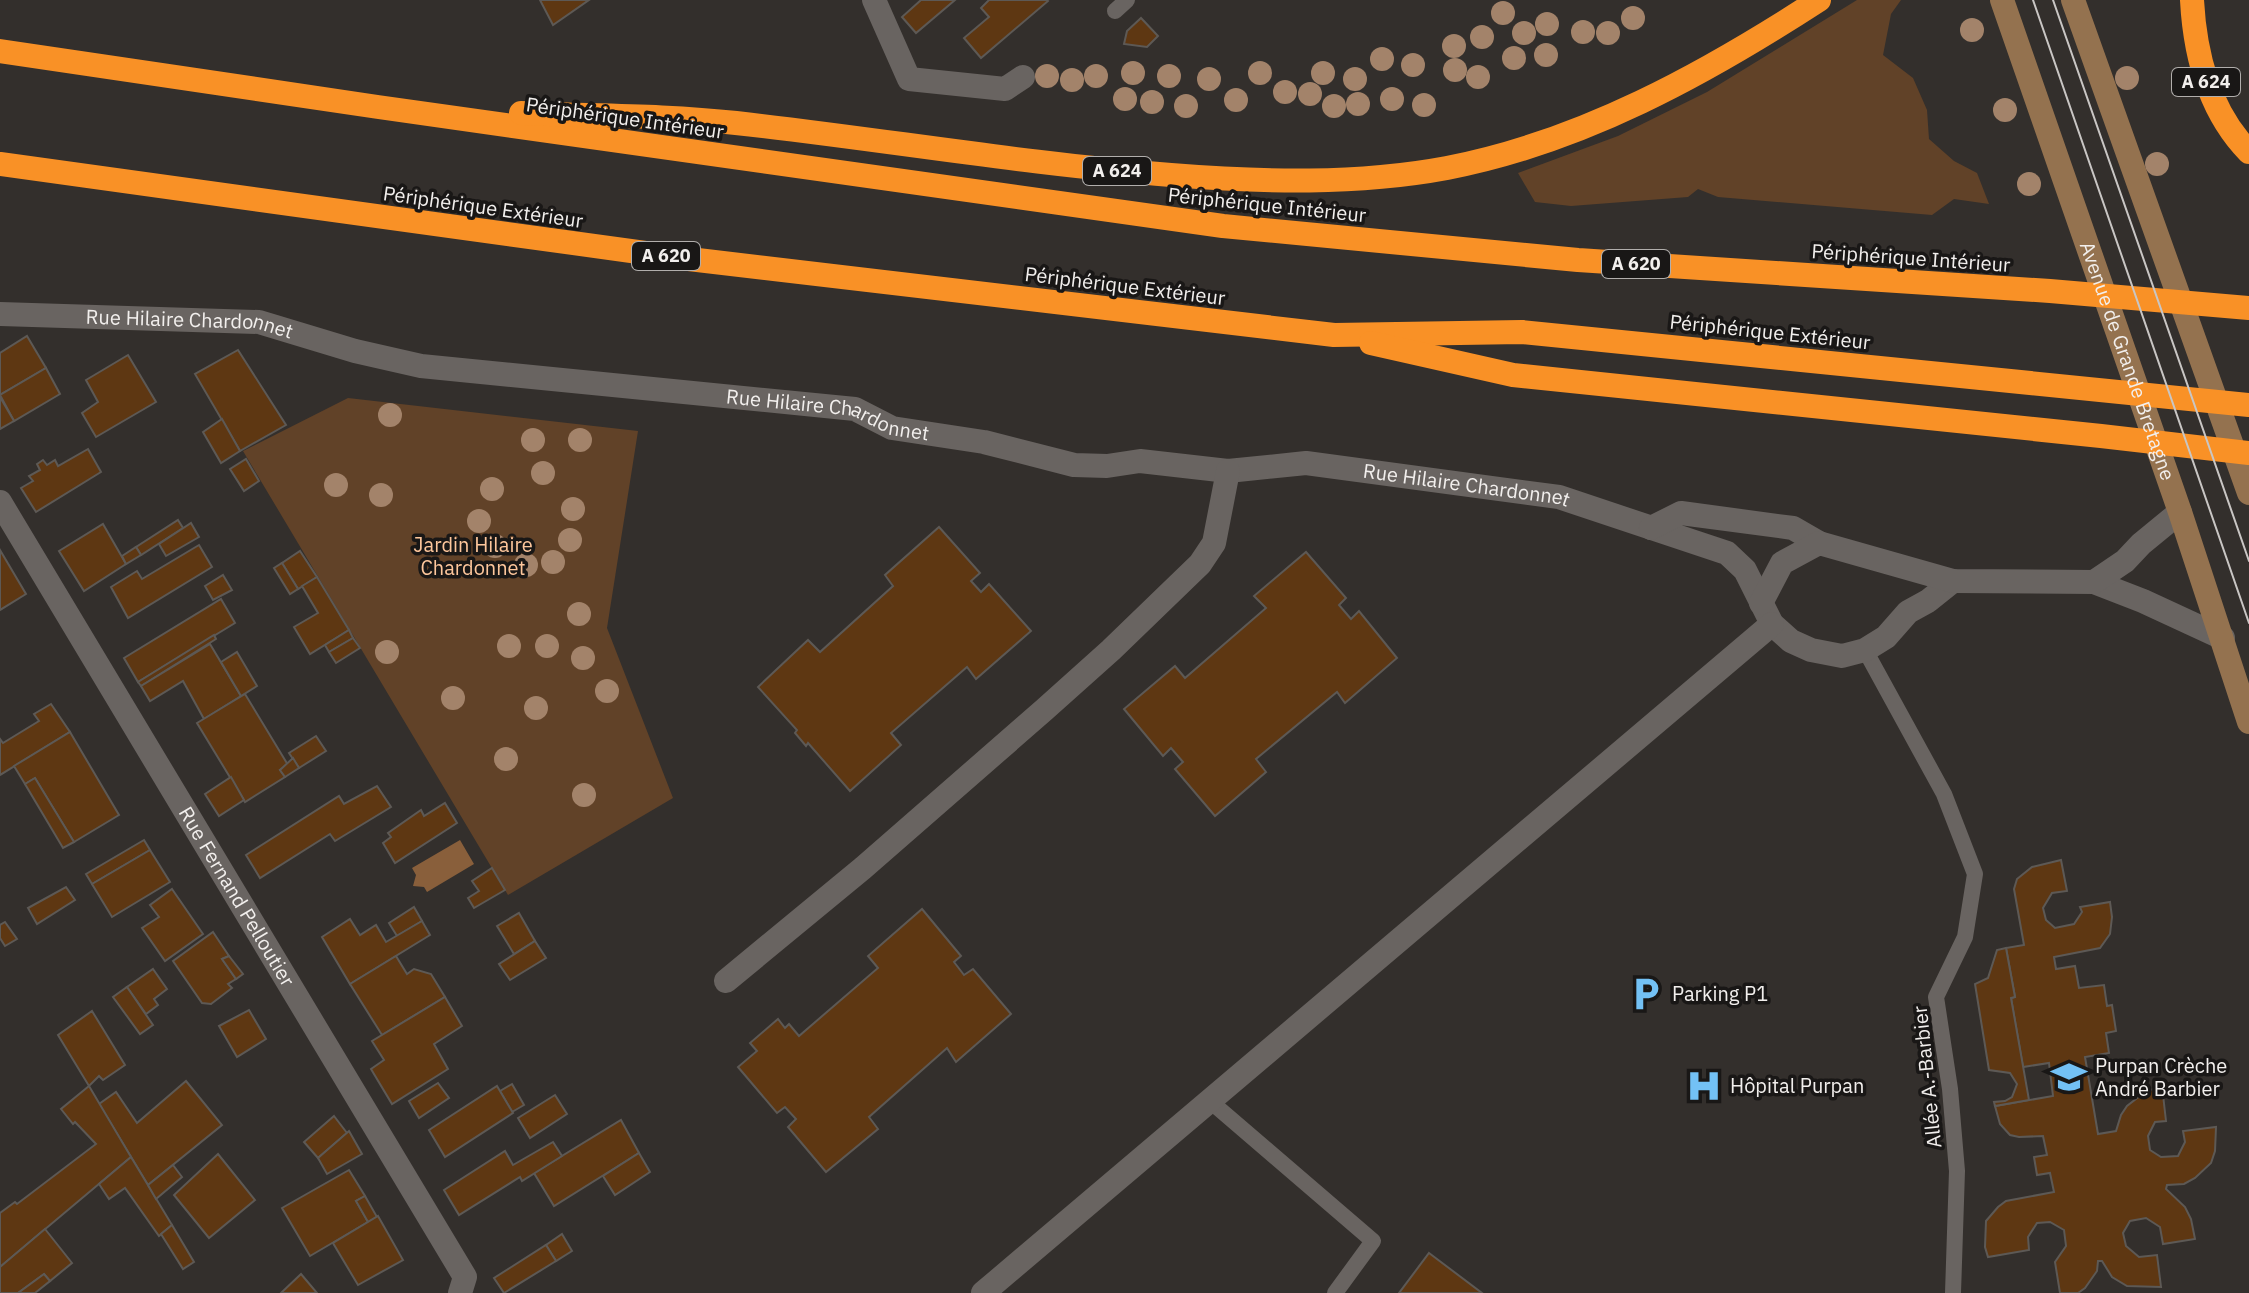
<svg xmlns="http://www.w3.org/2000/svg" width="2249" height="1293" font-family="'IBM Plex Sans',sans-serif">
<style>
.green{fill:#614228}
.water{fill:#895f3b}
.building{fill:#5e3712;stroke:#5d5955;stroke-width:2}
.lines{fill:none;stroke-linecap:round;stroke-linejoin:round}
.lane{stroke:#696461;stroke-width:16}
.street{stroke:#696461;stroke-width:24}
.secondary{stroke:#94724f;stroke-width:24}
.highway{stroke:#f99126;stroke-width:24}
.tram{stroke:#c9c6c4;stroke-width:2}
.tree{fill:#a3836a}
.labels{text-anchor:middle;stroke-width:7;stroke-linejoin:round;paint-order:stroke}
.shield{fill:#191716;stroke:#b1aeac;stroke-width:2}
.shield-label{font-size:18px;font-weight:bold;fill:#f2efed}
.street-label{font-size:20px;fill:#f2efed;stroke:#191716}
.park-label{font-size:20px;fill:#fec79c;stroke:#191716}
.poi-label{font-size:20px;fill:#f2efed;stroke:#191716;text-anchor:start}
</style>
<rect width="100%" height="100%" fill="#332f2c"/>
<!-- green -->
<g class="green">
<path d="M1857 0H1901L1891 14 1883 55 1913 78 1927 110 1929 139 1954 161 1977 173 1989 204 1954 199 1932 215 1718 197 1698 189 1688 197 1571 206 1535 202 1518 173 1618 136 1707 92Z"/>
<path d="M348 398 638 431 607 628 673 798 508 895 243 451Z"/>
</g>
<!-- water -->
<path class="water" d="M460 840 474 864 427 892 424 887 413 886 416 875 412 868Z"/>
<!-- building -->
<g class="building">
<path d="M540 0H589L553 25Z"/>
<path d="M921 0H955L916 33 902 17Z"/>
<path d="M989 0H1047L1048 1 981 58 964 38 989 17 981 8Z"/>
<path d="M1141 18 1158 36 1147 47 1124 44 1127 31Z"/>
<path d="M27 336 46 368 0 395V353Z"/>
<path d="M238 350 286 425 240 451 195 374Z"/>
<path d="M128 355 156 402 96 437 82 413 98 402 86 380Z"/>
<path d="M46 368 60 394 14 421 0 395Z"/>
<path d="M0 397 14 421 0 429Z"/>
<path d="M222 419 240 451 221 463 203 432Z"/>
<path d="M88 449 101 472 36 512 21 488 33 481 29 476 40 470 37 464 43 460 47 465 55 460 58 466Z"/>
<path d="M246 459 259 481 244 491 230 469Z"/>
<path d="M178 520 183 528 141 555 136 547Z"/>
<path d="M191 523 199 537 166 556 159 544Z"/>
<path d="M103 524 126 564 84 591 59 551Z"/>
<path d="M939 527 980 573 971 581 981 592 989 584 1031 631 976 679 967 667 891 733 901 745 850 791 808 743 806 746 795 733 797 730 758 687 808 640 820 652 893 586 885 575Z"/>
<path d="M199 545 212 567 128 618 111 587 137 571 142 579Z"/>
<path d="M136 547 141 555 126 564 122 556Z"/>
<path d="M0 550 26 594 0 610Z"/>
<path d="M300 551 317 577 298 589 282 563Z"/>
<path d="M1306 552 1346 598 1339 605 1351 619 1359 611 1397 658 1345 703 1337 692 1256 759 1266 772 1215 816 1175 769 1183 762 1171 748 1163 756 1124 709 1175 666 1185 678 1266 608 1254 596Z"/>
<path d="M282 563 298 589 290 594 274 568Z"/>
<path d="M223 575 232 590 213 600 205 586Z"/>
<path d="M317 577 349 630 310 654 294 627 318 613 302 586Z"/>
<path d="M221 599 235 623 138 682 124 658Z"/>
<path d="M349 630 353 638 329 652 325 645Z"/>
<path d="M214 635 216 639 141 686 138 682Z"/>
<path d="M353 638 360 648 336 663 329 652Z"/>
<path d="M210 644 241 696 204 719 183 681 150 701 141 686Z"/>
<path d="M237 652 257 686 241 696 221 662Z"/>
<path d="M245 694 288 765 280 770 285 777 245 802 197 723Z"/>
<path d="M51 704 70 732 0 775V739L3 743 39 721 34 714Z"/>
<path d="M70 732 119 815 74 842 35 778 25 784 14 766Z"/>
<path d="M316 736 326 751 299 768 289 753Z"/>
<path d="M293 758 299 768 285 777 280 770Z"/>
<path d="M231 777 244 800 219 816 205 794Z"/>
<path d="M35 778 74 842 63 848 25 784Z"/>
<path d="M377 786 391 807 335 841 330 834 260 878 246 855 339 796 344 804Z"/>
<path d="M445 803 457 823 395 863 383 843 391 837 388 833 421 810 424 816Z"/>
<path d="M144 840 150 850 92 884 86 874Z"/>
<path d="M150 850 170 882 112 917 92 884Z"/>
<path d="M2061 860 2067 891 2052 893 2043 908 2046 920 2055 928 2074 924 2082 912 2080 907 2110 902 2112 917 2110 934 2100 948 2054 957 2056 969 2075 966 2079 988 2104 985 2107 1006 2112 1005 2116 1031 2106 1033 2109 1053 2085 1057 2098 1134 2116 1131 2121 1115 2127 1106 2145 1092 2162 1086 2166 1121 2155 1122 2148 1136 2150 1150 2161 1157 2178 1156 2185 1142 2183 1131 2216 1127 2215 1151 2211 1163 2195 1178 2184 1184 2167 1185 2166 1189 2185 1207 2191 1219 2195 1239 2163 1244 2160 1227 2146 1218 2130 1221 2123 1233 2126 1246 2139 1257 2157 1255 2161 1287 2127 1286 2112 1277 2102 1261H2098L2097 1271 2085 1288 2078 1293H2060L2055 1262 2066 1246 2064 1230 2050 1222 2037 1223 2028 1237 2029 1250 1988 1257 1985 1247 1986 1221 1998 1207 2006 1201 2054 1192 2050 1173 2037 1175 2034 1157 2047 1155 2043 1136 2019 1137 2010 1135 2000 1124 1995 1106 2053 1096 2049 1063 2023 1067 2011 998 2015 997 2006 948 2024 945 2014 889 2017 879 2032 867Z"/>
<path d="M492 868 505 890 474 908 468 898 479 891 472 881Z"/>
<path d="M66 887 75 900 37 924 28 908Z"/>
<path d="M172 889 203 934 165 961 142 928 159 917 150 905Z"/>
<path d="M414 907 422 921 397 936 389 923Z"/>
<path d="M922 909 961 956 954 962 964 975 973 969 1011 1014 956 1062 947 1048 869 1117 878 1129 826 1172 788 1127 796 1119 785 1107 777 1113 738 1067 757 1051 750 1043 778 1019 785 1028 789 1024 799 1036 878 968 868 956Z"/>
<path d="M519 913 535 941 514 954 497 926Z"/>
<path d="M350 919 360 935 376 925 386 942 422 921 430 935 350 984 322 937Z"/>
<path d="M5 922 17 939 5 946 0 938V925Z"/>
<path d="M213 932 229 956 222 959 236 979 228 984 232 988 211 1004 202 1003 173 961Z"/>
<path d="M535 941 546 958 510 980 499 964Z"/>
<path d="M2006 948 2015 997 2011 998 2029 1100 1995 1106 1994 1102 2005 1101 2012 1097 2017 1084 2010 1073 1989 1070 1975 984 1988 978 1997 950Z"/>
<path d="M229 956 243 974 236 979 222 959Z"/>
<path d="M396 956 407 974 414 969 431 974 445 997 382 1035 350 984Z"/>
<path d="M153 969 167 989 154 999 158 1005 146 1014 127 987Z"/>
<path d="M127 987 153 1025 140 1034 113 997Z"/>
<path d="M445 997 462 1026 434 1044 448 1069 392 1104 371 1069 384 1060 372 1041Z"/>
<path d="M249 1010 266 1039 237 1057 219 1026Z"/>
<path d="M92 1011 125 1065 103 1080 99 1076 89 1086 58 1035Z"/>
<path d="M186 1081 222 1125 148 1185 99 1104 116 1092 137 1123Z"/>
<path d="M438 1083 449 1098 419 1118 409 1101Z"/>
<path d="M512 1084 524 1105 512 1112 500 1091Z"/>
<path d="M89 1086 131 1157 0 1267V1213L15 1202 17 1204 96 1144 75 1122 73 1124 61 1109Z"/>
<path d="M497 1086 513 1113 445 1157 429 1130Z"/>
<path d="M555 1095 567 1114 530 1138 518 1118Z"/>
<path d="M334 1116 347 1133 318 1158 304 1142Z"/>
<path d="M621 1120 639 1153 554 1206 534 1173Z"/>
<path d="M349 1131 362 1154 327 1174 318 1158Z"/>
<path d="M553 1142 562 1156 522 1181 520 1177 459 1215 444 1190 505 1151 513 1165Z"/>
<path d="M639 1153 650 1172 615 1195 603 1176Z"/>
<path d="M218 1154 255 1200 209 1238 174 1195Z"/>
<path d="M131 1157 172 1225 159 1236 125 1188 109 1199 99 1184Z"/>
<path d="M173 1165 182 1177 156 1199 148 1185Z"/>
<path d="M349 1170 365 1196 356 1201 368 1222 310 1256 282 1208Z"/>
<path d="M365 1196 377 1217 368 1222 356 1201Z"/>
<path d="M378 1216 403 1260 358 1285 333 1243Z"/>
<path d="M172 1225 194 1262 183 1269 161 1234Z"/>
<path d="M45 1229 72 1263 50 1281 44 1274 18 1293H0V1267Z"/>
<path d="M562 1234 572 1251 556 1261 546 1245Z"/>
<path d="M546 1245 556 1261 504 1293 494 1278Z"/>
<path d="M1429 1253 1482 1293H1399Z"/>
<path d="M44 1274 50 1281 35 1293H18Z"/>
<path d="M301 1274 317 1293H281Z"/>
</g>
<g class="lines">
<!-- lane -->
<g class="lane">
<path d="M1115 11 1127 0"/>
<path d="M1865 650 1944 794 1975 874 1965 937 1936 997 1950 1089 1957 1171 1953 1293"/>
<path d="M1210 1101 1373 1241 1335 1293"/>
</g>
<!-- street -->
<g class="street">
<path d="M874 0 909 79 1005 89 1023 77"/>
<path id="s1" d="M0 314 259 322 355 351 421 366 855 409 892 428 984 442 1074 465 1107 466 1140 461 1228 471 1306 463 1559 497 1727 553 1745 570 1772 624 1791 641 1811 650 1842 656 1865 650 1886 637 1908 612 1928 601 1953 581"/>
<path id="s2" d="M0 502 465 1277 460 1293"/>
<path d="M1651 528 1681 513 1793 528 1819 543"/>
<path d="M2094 582 2143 601 2223 638"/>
<path d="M1761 603 1782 563 1819 543 1953 581 2094 582 2125 561 2141 544 2180 512"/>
<path d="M726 981 863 868 1044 710 1111 650 1200 564 1214 543 1228 471"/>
<path d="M983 1293 1772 624"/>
</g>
<!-- secondary -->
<g class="secondary">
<path id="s3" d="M2002 0 2180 512 2249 722"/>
<path d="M2073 0 2249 493"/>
</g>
<!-- highway -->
<g class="highway">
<path d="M2192 0C2195 56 2209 111 2249 152"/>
<path d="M0 51 378 107 1223 226 1578 260 2050 291 2249 308"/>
<path d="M521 113C592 116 665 115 736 123 881 139 1025 164 1171 175 1263 182 1356 185 1447 168 1582 142 1705 74 1819 0"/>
<path d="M0 164 689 259 1334 335 1522 332 2249 405"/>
<path d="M1371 343 1513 375 2101 436 2249 453"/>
</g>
<!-- tram -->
<g class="tram">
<path d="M2033 0 2249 623"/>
<path d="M2053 0 2249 561"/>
</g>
</g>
<!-- trees -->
<g class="tree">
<circle cx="1503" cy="13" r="12"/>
<circle cx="1633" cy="18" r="12"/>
<circle cx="1547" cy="24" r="12"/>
<circle cx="1972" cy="30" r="12"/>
<circle cx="1583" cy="32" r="12"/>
<circle cx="1524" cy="33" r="12"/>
<circle cx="1608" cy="33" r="12"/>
<circle cx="1482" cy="37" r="12"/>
<circle cx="1454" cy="46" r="12"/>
<circle cx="1546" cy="55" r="12"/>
<circle cx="1514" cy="58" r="12"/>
<circle cx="1382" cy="59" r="12"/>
<circle cx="1413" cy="65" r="12"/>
<circle cx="1455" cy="70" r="12"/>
<circle cx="1133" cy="73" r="12"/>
<circle cx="1260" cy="73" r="12"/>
<circle cx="1323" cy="73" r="12"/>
<circle cx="1047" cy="76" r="12"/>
<circle cx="1096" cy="76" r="12"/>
<circle cx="1169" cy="76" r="12"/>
<circle cx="1478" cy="77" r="12"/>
<circle cx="2127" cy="78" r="12"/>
<circle cx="1209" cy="79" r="12"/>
<circle cx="1355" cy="79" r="12"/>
<circle cx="1072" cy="80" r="12"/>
<circle cx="1285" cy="92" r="12"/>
<circle cx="1310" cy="94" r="12"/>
<circle cx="1125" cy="99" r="12"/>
<circle cx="1392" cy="99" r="12"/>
<circle cx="1236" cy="100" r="12"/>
<circle cx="1152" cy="102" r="12"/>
<circle cx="1358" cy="104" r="12"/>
<circle cx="1424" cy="105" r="12"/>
<circle cx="1186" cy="106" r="12"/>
<circle cx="1334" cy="106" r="12"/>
<circle cx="2005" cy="110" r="12"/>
<circle cx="2157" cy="164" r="12"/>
<circle cx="2029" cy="184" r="12"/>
<circle cx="390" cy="415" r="12"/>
<circle cx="533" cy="440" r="12"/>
<circle cx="580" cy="440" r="12"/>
<circle cx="543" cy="473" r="12"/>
<circle cx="336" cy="485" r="12"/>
<circle cx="492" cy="489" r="12"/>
<circle cx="381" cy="495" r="12"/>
<circle cx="573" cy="509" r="12"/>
<circle cx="479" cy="521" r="12"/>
<circle cx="570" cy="540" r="12"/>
<circle cx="495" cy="546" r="12"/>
<circle cx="553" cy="562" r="12"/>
<circle cx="526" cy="565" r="12"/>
<circle cx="579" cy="614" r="12"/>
<circle cx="509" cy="646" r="12"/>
<circle cx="547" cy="646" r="12"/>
<circle cx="387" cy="652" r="12"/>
<circle cx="583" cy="658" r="12"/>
<circle cx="607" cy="691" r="12"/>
<circle cx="453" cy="698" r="12"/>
<circle cx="536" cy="708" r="12"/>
<circle cx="506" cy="759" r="12"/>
<circle cx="584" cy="795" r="12"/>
</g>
<!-- icons -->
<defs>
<g id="parking-bare" transform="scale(2.76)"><path d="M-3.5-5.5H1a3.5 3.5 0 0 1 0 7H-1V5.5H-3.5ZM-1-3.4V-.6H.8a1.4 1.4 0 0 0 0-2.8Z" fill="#73c1f5" stroke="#191716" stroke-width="2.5" paint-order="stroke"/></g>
<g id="school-bare" transform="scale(2.76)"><path d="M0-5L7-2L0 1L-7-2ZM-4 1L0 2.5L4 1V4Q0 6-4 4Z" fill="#73c1f5" stroke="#191716" stroke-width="2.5" paint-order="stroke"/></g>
<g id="hospital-bare" transform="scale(2.76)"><path d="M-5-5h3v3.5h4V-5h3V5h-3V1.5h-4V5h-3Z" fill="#73c1f5" stroke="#191716" stroke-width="2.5" paint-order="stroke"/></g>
</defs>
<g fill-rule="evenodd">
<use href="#parking-bare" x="1646" y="994"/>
<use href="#school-bare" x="2069" y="1077"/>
<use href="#hospital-bare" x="1704" y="1086"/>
</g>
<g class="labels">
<!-- shield labels -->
<g class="shield">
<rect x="2172" y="68" width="68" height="28" rx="6"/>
<rect x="1083" y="157" width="68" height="28" rx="6"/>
<rect x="632" y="242" width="68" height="28" rx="6"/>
<rect x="1602" y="250" width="68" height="28" rx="6"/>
</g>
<g class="shield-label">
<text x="2206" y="88">A 624</text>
<text x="1117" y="177">A 624</text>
<text x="666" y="262">A 620</text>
<text x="1636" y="270">A 620</text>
</g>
<!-- street labels -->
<g class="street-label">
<text transform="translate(625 118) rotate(8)" y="7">Périphérique Intérieur</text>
<text transform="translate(1267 205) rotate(6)" y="7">Périphérique Intérieur</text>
<text transform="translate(483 207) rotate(8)" y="7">Périphérique Extérieur</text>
<text transform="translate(1911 258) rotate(4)" y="7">Périphérique Intérieur</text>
<text transform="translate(1125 286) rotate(7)" y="7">Périphérique Extérieur</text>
<text dy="7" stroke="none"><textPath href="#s1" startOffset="190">Rue Hilaire Chardonnet</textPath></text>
<text transform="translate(1770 332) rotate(6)" y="7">Périphérique Extérieur</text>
<text dy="7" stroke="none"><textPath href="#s3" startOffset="382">Avenue de Grande Bretagne</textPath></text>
<text dy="7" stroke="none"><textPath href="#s1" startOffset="838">Rue Hilaire Chardonnet</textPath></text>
<text dy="7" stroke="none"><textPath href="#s1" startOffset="1486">Rue Hilaire Chardonnet</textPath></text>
<text dy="7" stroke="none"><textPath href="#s2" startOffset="460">Rue Fernand Pelloutier</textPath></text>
<text transform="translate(1927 1077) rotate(-96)" y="7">Allée A.-Barbier</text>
</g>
<!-- park labels -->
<g class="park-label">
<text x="473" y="552">Jardin Hilaire<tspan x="473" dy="23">Chardonnet</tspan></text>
</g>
<!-- poi labels -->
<g class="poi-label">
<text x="1672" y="1001">Parking P1</text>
<text x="2095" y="1073">Purpan Crèche<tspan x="2095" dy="23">André Barbier</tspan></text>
<text x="1730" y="1093">Hôpital Purpan</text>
</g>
</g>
</svg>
